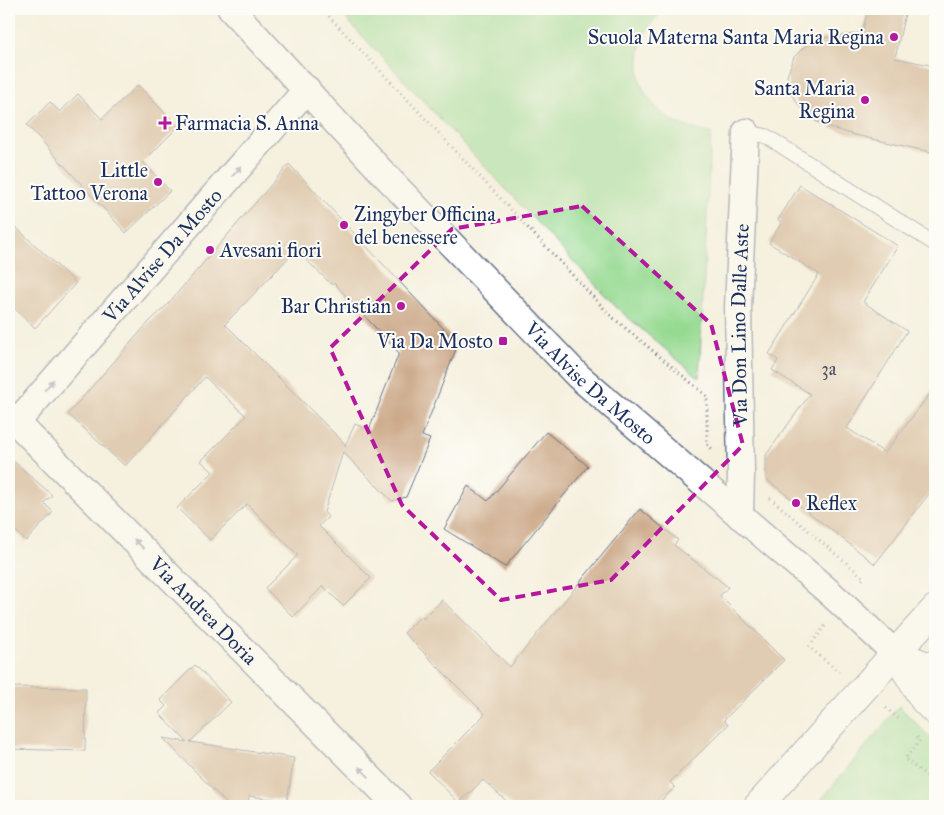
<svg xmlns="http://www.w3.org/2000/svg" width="944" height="815" font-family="'IM FELL Great Primer',serif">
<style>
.green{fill:#96da92;stroke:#588478}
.building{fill:#c69f7b;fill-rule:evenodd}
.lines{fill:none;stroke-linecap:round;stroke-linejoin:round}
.service-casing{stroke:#67738b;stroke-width:16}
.minor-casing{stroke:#67738b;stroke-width:29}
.tertiary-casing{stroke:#67738b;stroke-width:30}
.primary-casing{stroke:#67738b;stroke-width:30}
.path{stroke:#67738b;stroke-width:3;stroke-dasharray:1 4;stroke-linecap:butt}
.service{stroke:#fff;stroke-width:14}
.minor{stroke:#fff;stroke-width:26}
.tertiary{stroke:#fff;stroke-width:28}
.primary{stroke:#fff;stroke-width:28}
.oneway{fill:#8d97ae}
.marked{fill:none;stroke:#b5179e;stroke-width:4;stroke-dasharray:10 6;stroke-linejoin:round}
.poi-dot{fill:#b5179e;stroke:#fdfcf7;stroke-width:2}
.labels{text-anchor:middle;stroke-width:4;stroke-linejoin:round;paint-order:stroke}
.number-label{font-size:18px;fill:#464b65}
.poi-label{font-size:20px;fill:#1b2f5e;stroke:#fdfcf7;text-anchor:end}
.street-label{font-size:20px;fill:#1b2f5e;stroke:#fdfcf7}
</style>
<rect width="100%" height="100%" fill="#fdfcf7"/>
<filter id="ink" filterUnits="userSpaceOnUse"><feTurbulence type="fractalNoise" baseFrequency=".02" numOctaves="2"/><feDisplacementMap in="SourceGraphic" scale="10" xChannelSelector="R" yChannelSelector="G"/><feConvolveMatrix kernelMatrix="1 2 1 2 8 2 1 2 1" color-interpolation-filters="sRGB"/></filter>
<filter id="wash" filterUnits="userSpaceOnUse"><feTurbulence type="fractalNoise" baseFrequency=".0096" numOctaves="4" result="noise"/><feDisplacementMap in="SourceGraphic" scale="20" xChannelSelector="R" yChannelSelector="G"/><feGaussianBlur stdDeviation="1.12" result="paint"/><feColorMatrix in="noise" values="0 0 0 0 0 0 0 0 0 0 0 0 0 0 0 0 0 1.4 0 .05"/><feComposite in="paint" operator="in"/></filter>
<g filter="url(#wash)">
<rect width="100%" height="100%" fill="#f5f0de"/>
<!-- green -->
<g class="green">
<path d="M337 9H666C641 25 633 62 643 89 646 95 654 105 659 110 673 125 693 129 711 133L699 378 618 309Z"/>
<path d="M899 706 935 742V806H816Z"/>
</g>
<g id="blocks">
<!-- building -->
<g class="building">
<path d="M868 9H906L895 58 935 66V153L855 135 831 128 815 121 800 107 790 92 787 76 794 57 805 46 823 38 862 33Z"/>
<path d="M138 85 178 127 143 162 170 191 126 233 27 125 50 102 60 112 78 94 102 119Z"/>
<path d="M289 164 458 344 422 436 430 439 406 497 392 501 343 452 324 512 328 517 319 526 371 578 343 606 323 586 293 617 265 588 298 555 247 504 210 540 177 508 213 472 201 461 246 416 205 377 125 466 68 414 148 323 166 306ZM296 250 332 285 334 283 399 353 369 430 355 424 345 446V444L225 324Z"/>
<path d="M800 185 898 246 863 302 907 331 847 428 885 453 935 387V486L875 564 766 479V455L810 394 772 370 778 360 769 354 819 274 769 243 782 222 778 220Z"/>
<path d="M9 221 76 283 35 328 9 303Z"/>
<path d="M546 432 588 466 505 567 444 529 468 486 488 501Z"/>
<path d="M9 457 52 495 44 503 53 512 26 541 9 525Z"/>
<path d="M640 509 678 540 674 545 728 587 720 596 784 660 724 720 728 725 670 782 675 787 656 806H512L483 780 459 803 428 771 485 714 404 633 421 616 423 619 442 600 510 667Z"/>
<path d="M195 665 231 702 190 742 294 758 287 801 249 796 248 806H229L163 738 187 742 159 713 166 706 160 700Z"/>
<path d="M9 687 86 688 85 751 9 749Z"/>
</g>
</g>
</g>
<g filter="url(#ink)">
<use href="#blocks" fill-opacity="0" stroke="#67738b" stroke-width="1"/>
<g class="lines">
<!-- service casing -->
<g class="service-casing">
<path id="service" d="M746 132 766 136 935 244"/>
</g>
<!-- minor casing -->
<g class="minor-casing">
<g id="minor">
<path id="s1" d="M231 9 382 172 578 376 829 592 896 654"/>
<path id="s2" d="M9 415 398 806"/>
<path id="s3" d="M17 422 307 89"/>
<path id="s4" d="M740 516 741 474 738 307 746 132"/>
</g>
</g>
<!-- tertiary casing -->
<g class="tertiary-casing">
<g id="tertiary">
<path d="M896 654 924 700 935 711"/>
<path d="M896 654 935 669"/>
</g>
</g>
<!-- primary casing -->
<g class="primary-casing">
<path id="primary" d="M758 806 935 609"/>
</g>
<!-- path -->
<g class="path">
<path d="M322 9 611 316 707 396V444L712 449"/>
<path d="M770 498 864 578 860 582"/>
<path d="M825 626 809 647 839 672"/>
<path d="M886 708 900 720"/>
<path d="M917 737 920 740 905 759 935 782"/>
</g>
<!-- service -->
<use href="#service" class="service"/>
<!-- minor -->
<use href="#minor" class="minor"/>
<!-- tertiary -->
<use href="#tertiary" class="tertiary"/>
<!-- primary -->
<use href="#primary" class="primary"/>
</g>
<!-- one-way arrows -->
<defs><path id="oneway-solid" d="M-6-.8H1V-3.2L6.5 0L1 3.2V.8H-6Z" transform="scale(1.25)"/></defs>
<g class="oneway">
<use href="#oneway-solid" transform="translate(237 171) rotate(-49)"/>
<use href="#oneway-solid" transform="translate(49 385) rotate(-49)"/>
<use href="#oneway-solid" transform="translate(139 544) rotate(-135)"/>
<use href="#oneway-solid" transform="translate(364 772) rotate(-135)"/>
</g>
</g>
<!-- marked area -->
<path d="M0 0H944V815H0ZM582 206 711 324 743 445 611 580 501 600 402 505 330 348 452 229Z" fill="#f5f0de" fill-opacity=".55" fill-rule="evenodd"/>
<path class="marked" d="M582 206 711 324 743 445 611 580 501 600 402 505 330 348 452 229Z"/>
<!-- markers -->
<g class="poi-dot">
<circle cx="894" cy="37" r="5"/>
<circle cx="865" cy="100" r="5"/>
<path d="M162.5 115.5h5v5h5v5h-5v5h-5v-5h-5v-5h5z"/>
<circle cx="158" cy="182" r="5"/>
<circle cx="344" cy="225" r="5"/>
<circle cx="210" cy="250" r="5"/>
<circle cx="401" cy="306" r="5"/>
<rect x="498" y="336" width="10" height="10" rx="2.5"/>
<circle cx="796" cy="503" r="5"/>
</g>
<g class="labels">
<!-- number labels -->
<g class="number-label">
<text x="829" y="375">3a</text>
</g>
<!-- poi labels -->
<g class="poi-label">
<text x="884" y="44">Scuola Materna Santa Maria Regina</text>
<text x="855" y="95">Santa Maria<tspan x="855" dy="23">Regina</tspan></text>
<text x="175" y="130" text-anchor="start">Farmacia S. Anna</text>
<text x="148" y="177">Little<tspan x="148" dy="23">Tattoo Verona</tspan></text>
<text x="354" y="221" text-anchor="start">Zingyber Officina<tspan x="354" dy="23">del benessere</tspan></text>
<text x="220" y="257" text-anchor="start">Avesani fiori</text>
<text x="391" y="313">Bar Christian</text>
<text x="493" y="348">Via Da Mosto</text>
<text x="806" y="510" text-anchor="start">Reflex</text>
</g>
<!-- street labels -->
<g class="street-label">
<text dy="7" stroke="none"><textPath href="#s3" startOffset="221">Via Alvise Da Mosto</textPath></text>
<text dy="7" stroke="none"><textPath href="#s4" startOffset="191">Via Don Lino Dalle Aste</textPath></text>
<text dy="7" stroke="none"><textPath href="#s1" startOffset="519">Via Alvise Da Mosto</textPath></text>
<text dy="7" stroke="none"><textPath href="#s2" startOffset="276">Via Andrea Doria</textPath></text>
</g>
</g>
<!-- margin -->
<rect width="944" height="815" fill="none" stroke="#fdfcf7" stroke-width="30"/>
</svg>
